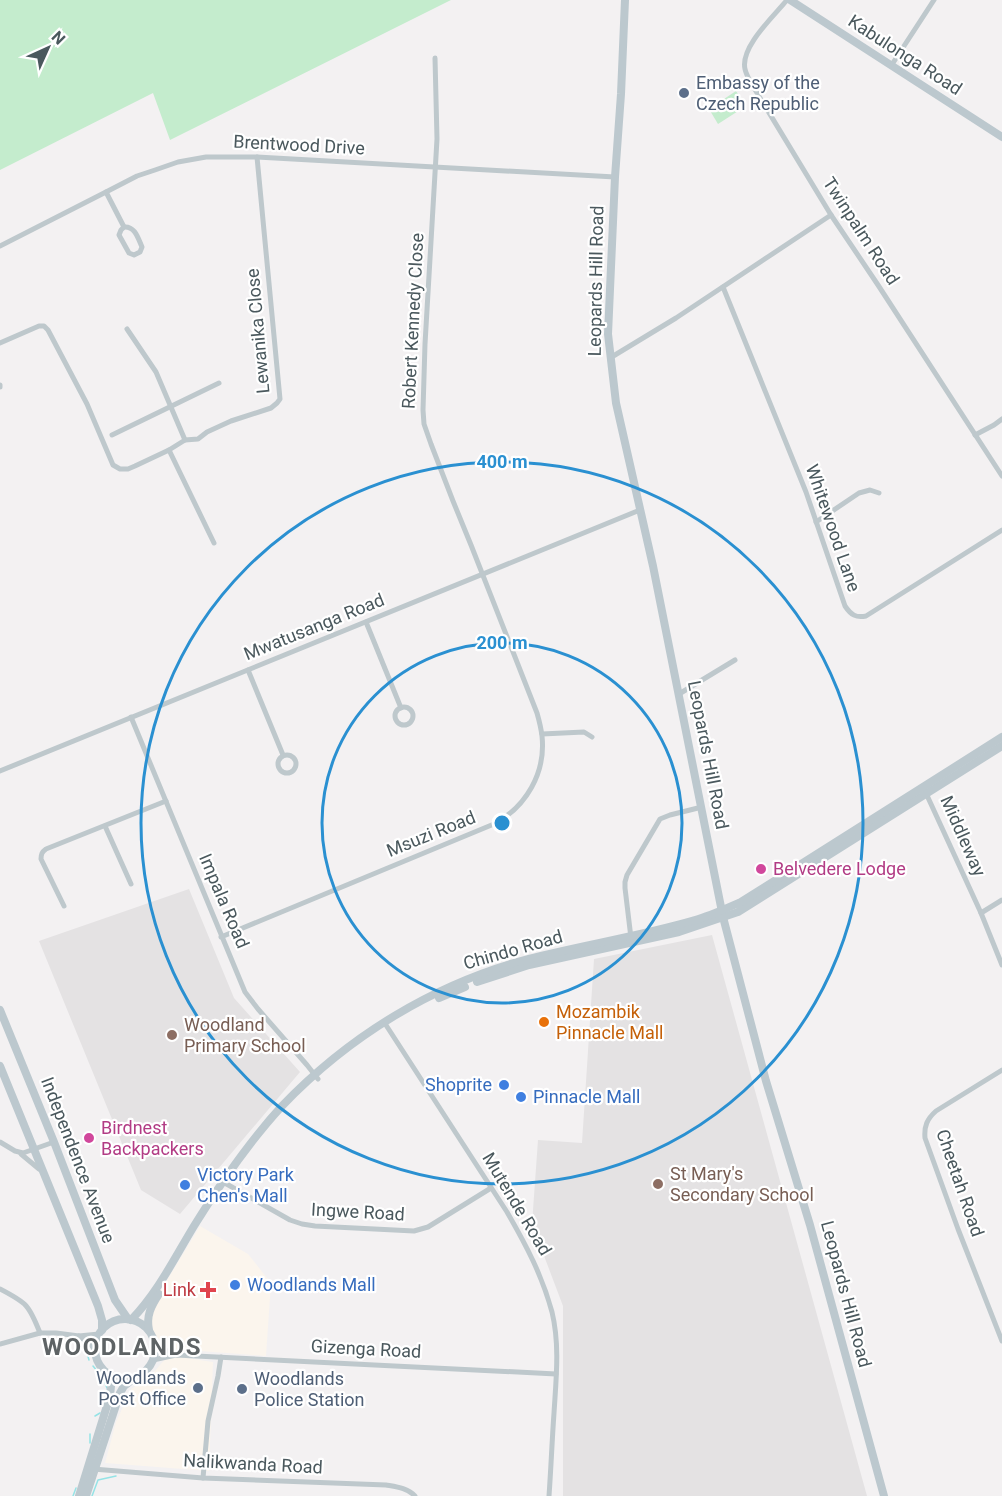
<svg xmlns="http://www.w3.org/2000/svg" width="1002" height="1496" font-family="Roboto,sans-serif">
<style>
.commercial{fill:#fbf5ed}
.education{fill:#e4e2e3}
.green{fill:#c4eccd}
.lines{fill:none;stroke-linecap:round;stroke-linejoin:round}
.stream{stroke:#95e3e6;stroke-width:1.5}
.street{stroke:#bec8cc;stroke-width:5}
.secondary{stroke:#bcc8ce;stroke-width:8}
.ring{fill:none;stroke:#2a90d1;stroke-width:3}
.service-dot{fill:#5c6f8a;stroke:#fff;stroke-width:2}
.hotel-dot{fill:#d1479c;stroke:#fff;stroke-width:2}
.food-dot{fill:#e8710a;stroke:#fff;stroke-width:2}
.education-dot{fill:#8d6e63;stroke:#fff;stroke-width:2}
.shop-dot{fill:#3f7fe0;stroke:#fff;stroke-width:2}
.health-dot{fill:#e0444e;stroke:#fff;stroke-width:2}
.labels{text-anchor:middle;stroke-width:4.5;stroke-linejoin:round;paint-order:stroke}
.street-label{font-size:18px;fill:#4a585d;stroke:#fff}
.service-label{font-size:18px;fill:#4e5e75;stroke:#fff;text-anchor:start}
.hotel-label{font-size:18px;fill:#b23c85;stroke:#fff;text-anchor:start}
.food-label{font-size:18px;fill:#c56008;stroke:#fff;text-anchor:start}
.education-label{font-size:18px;fill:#785e54;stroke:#fff;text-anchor:start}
.shop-label{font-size:18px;fill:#366cbe;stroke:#fff;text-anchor:start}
.health-label{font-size:18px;fill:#be3a42;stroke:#fff;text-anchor:end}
.district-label{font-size:24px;font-weight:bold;letter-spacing:1.5px;fill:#5e6365;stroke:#fff}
.centre{fill:#2a90d1;stroke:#fff;stroke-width:3}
.ring-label{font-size:18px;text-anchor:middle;font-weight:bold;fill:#2a90d1;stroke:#fff;stroke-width:4.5;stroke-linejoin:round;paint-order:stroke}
</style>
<rect width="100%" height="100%" fill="#f3f1f2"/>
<!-- commercial -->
<g class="commercial">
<path d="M200 1226 248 1254 271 1283 266 1356 174 1349 156 1337 151 1328 149 1310Z"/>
<path d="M173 1356 213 1362 209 1471 105 1463 116 1422 131 1389 143 1381 154 1372 165 1359Z"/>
</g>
<!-- education -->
<g class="education">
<path d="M189 889 234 998 300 1072 180 1214 141 1190 39 941Z"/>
<path d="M712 935 867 1496H563V1306L532 1224 538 1140 582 1143 594 959Z"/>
</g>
<!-- green -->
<g class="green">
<path d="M0 0H451L170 140 153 93 0 170Z"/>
<path d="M736 91 746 106 718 124 709 109Z"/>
</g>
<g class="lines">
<!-- stream -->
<g class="stream">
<path d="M76 1340 86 1350 89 1360"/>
<path d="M93 1366 103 1378 107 1388"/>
<path d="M95 1416 100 1413"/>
<path d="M90 1434V1443"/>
<path d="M73 1496 76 1488"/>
<path d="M92 1496 98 1480 116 1476"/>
</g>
<!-- street -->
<g class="street">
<path d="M787 0C774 16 740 47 745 69 746 74 749 79 751 83L831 215 878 285 1002 476"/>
<path d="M891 66 934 0"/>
<path d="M106 192 124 227"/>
<path d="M124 227C135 226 138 238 142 247L140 252 134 255 129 253 119 235 121 230Z"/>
<path d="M0 246 106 192 137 176 155 170 178 162 206 157H257L615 177"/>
<path d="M723 287 806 492 845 606C851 615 856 618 866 616L1002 530"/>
<path d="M127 329 156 372 185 440"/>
<path d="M0 343 39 326H44L48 330 87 404 113 465 120 469H128L135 466 169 450 185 440 198 439 207 432 231 421 271 408 277 403 280 399 257 157"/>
<path d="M610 358 676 318 831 215"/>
<path d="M0 385V387"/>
<path d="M112 435 219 383"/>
<path d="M975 435 994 425 1002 419"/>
<path d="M169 450 214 543"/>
<path d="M816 522 859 493 870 490 879 493"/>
<path d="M366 622 401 708"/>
<path d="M248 670 283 755"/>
<path d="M679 694 735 660"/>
<circle cx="404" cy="716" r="9"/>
<path d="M131 717 245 992 258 1009 307 1065 318 1079"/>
<path d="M542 734 584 732 592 737"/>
<circle cx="287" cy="764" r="9"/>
<path d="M0 771 640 510"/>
<path d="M925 791 981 913 1002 965"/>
<path d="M105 826 131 884"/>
<path d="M64 906 41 859C41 854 42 852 46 849L166 801"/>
<path d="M981 913 1002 900"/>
<path d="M221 937 494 824C526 807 546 773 542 736 541 728 539 720 537 713L471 545 453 501 431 444 424 424 423 410 425 344 437 139 435 58"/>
<path d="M631 938 625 888V882L627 875 660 819 670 815 702 807"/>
<path d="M384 1022 507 1212C526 1245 542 1275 552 1312 560 1345 556 1380 554 1413 552 1441 551 1468 549 1496"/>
<path d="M1002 1070 936 1111C927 1119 924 1126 925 1138L958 1229 1002 1341"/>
<path d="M0 1142 15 1151 23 1153 54 1142"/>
<path d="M21 1154 39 1169"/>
<path d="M223 1182 290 1220 302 1224 315 1226 414 1231 428 1227 491 1188"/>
<path d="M0 1289C27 1303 29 1305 40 1333"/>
<path d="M79 1336 91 1345 95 1350"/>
<path d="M153 1339 165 1350 174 1354"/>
<path d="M0 1344 40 1333H56L79 1336 99 1334"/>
<path d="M153 1360 176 1355 556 1374"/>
<path d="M93 1469 203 1478 386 1485C397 1487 407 1488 415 1496"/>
<path d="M203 1478 208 1421 218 1376 221 1357"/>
</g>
<!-- secondary -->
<g class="secondary">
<path d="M625 0 621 94 615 177 608 334 616 403 653 566 723 917 766 1081 810 1225 884 1496"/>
<path d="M790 0 1002 137"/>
<path d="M477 982 529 965 679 932 738 912 1002 746"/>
<path d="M439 998 465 987"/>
<path d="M0 1010 54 1142 115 1300 128 1319"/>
<path d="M0 1066 98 1306 102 1320V1330"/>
<circle cx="125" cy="1349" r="30"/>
<path d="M131 1320C158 1292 174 1259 194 1226 220 1184 248 1143 282 1106 349 1036 434 984 528 959 583 945 640 936 695 920 710 916 727 908 741 902L1002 737"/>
<path d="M149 1330C146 1316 151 1306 159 1294"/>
<path d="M79 1496 110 1396 111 1386 107 1373"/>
<path d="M86 1496 120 1393 124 1386 133 1379"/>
</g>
</g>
<!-- distance rings -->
<g class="ring">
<circle cx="502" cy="823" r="180"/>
<circle cx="502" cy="823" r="361"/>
</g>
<!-- markers -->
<g class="service-dot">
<circle cx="684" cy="93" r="6"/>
<circle cx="198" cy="1388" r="6"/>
<circle cx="242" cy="1389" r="6"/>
</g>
<g class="hotel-dot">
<circle cx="761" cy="869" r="6"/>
<circle cx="89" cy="1138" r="6"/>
</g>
<circle class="food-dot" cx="544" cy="1022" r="6"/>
<g class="education-dot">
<circle cx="172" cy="1035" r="6"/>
<circle cx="658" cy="1184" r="6"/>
</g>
<g class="shop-dot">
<circle cx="504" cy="1085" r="6"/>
<circle cx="521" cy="1097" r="6"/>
<circle cx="185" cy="1185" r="6"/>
<circle cx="235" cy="1285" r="6"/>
</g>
<path class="health-dot" d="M205 1281h6v6h6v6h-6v6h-6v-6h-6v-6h6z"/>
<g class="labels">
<!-- street labels -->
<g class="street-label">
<text transform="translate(905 55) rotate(33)" y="6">Kabulonga Road</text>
<text transform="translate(299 145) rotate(3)" y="6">Brentwood Drive</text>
<text transform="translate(861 231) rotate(57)" y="6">Twinpalm Road</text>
<text transform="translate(596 281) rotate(-89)" y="6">Leopards Hill Road</text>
<text transform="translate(413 321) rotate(-87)" y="6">Robert Kennedy Close</text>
<text transform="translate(258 331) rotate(-95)" y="6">Lewanika Close</text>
<text transform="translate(833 528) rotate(71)" y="6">Whitewood Lane</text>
<text transform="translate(314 627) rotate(-22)" y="6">Mwatusanga Road</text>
<text transform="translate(708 755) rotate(79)" y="6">Leopards Hill Road</text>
<text transform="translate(431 834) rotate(-22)" y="6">Msuzi Road</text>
<text transform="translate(963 836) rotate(66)" y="6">Middleway</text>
<text transform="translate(224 901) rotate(67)" y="6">Impala Road</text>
<text transform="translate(513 950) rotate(-16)" y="6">Chindo Road</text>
<text transform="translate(78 1160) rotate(69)" y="6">Independence Avenue</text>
<text transform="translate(960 1183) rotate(71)" y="6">Cheetah Road</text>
<text transform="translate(517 1204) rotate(59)" y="6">Mutende Road</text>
<text transform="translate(358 1212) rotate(3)" y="6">Ingwe Road</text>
<text transform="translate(846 1294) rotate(75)" y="6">Leopards Hill Road</text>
<text transform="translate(366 1349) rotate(3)" y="6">Gizenga Road</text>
<text transform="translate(253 1464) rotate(3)" y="6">Nalikwanda Road</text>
</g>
<!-- service labels -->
<g class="service-label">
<text x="696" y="89">Embassy of the<tspan x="696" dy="21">Czech Republic</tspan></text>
<text x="186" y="1384" text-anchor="end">Woodlands<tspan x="186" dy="21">Post Office</tspan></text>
<text x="254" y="1385">Woodlands<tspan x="254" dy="21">Police Station</tspan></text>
</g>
<!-- hotel labels -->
<g class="hotel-label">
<text x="773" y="875">Belvedere Lodge</text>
<text x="101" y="1134">Birdnest<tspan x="101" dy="21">Backpackers</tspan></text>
</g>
<!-- food labels -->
<g class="food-label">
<text x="556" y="1018">Mozambik<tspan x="556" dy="21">Pinnacle Mall</tspan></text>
</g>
<!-- education labels -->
<g class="education-label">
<text x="184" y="1031">Woodland<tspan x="184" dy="21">Primary School</tspan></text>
<text x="670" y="1180">St Mary's<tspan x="670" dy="21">Secondary School</tspan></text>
</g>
<!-- shop labels -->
<g class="shop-label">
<text x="492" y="1091" text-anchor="end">Shoprite</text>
<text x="533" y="1103">Pinnacle Mall</text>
<text x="197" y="1181">Victory Park<tspan x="197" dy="21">Chen's Mall</tspan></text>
<text x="247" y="1291">Woodlands Mall</text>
</g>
<!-- health labels -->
<g class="health-label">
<text x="196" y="1296">Link</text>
</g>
<!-- district labels -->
<g class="district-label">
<text x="122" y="1355">WOODLANDS</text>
</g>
</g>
<circle cx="502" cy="823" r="9" class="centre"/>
<g class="ring-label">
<text x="502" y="468">400 m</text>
<text x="502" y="649">200 m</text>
</g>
<!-- north arrow -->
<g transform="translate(48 48) rotate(45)" stroke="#ffffff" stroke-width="4.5" paint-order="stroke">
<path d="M0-4.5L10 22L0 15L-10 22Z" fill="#4a585d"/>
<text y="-9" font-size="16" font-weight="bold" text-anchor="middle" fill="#4a585d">N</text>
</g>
</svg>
